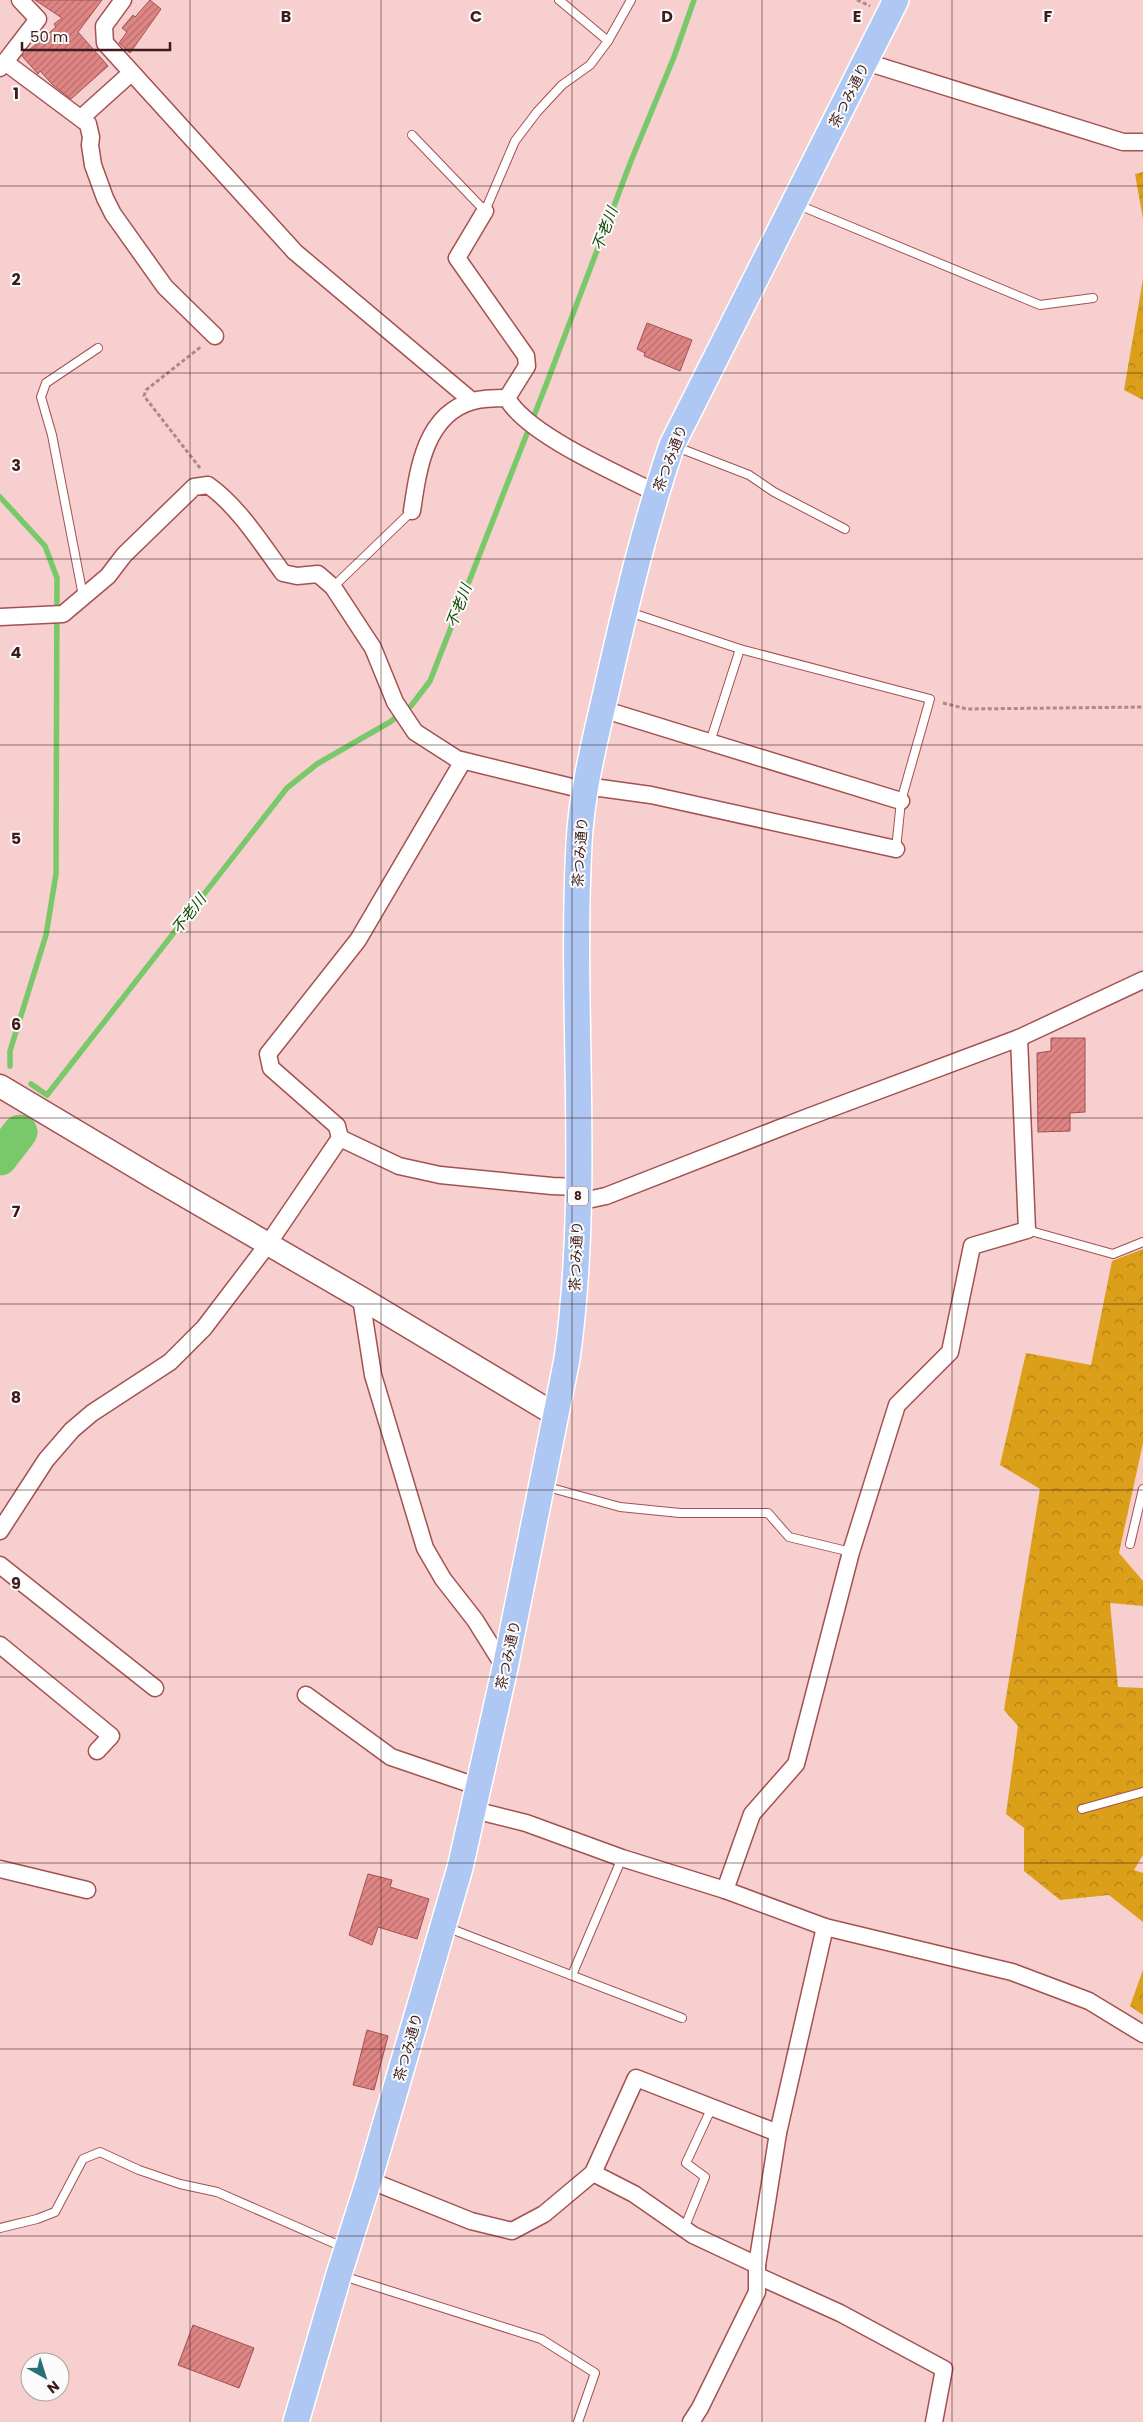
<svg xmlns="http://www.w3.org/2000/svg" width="1143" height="2422" font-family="Poppins,'Noto Sans JP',sans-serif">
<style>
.forest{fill:url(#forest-crowns)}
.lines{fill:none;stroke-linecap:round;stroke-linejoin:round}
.stream{stroke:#79c96b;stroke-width:5.5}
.river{stroke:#79c96b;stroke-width:35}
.building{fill:url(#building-hatch);stroke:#a35051}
.lane-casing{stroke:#a45152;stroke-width:10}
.street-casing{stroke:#a45152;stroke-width:19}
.secondary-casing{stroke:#a45152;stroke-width:25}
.primary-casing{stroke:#fff;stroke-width:28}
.path{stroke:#af8989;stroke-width:3;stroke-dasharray:4 2.5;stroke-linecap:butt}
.lane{stroke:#fff;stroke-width:8}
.street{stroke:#fff;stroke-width:16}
.secondary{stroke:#fff;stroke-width:22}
.primary{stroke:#afc8f3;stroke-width:25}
.grid{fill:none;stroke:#3e1b1c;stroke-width:1;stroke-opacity:0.55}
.labels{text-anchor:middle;stroke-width:4;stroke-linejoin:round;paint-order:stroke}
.shield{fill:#fbfbfb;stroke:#775e5f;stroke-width:1}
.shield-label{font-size:12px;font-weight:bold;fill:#3e1b1c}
.street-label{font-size:14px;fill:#3e1b1c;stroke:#fbfbfb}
.water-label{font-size:15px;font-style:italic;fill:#104603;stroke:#fbfbfb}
.grid-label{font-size:16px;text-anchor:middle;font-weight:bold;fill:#3e1b1c;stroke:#fbfbfb;stroke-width:4;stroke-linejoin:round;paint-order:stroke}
</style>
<defs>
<pattern id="forest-crowns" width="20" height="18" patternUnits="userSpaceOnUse" patternTransform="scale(1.25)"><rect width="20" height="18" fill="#db9f19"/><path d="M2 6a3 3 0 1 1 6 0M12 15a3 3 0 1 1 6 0" fill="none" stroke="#b38116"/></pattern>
<pattern id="building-hatch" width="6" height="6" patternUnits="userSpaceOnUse" patternTransform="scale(1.25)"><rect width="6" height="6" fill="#df8685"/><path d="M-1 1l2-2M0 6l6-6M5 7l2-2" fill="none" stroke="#b66d6c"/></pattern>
</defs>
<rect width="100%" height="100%" fill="#f6cfce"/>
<!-- forest -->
<g class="forest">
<path d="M1143 172V219L1135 174Z"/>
<path d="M1143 279V400L1124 390Z"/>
<path d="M1143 1249V1443L1119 1553 1143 1581V1606L1110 1603 1118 1687 1143 1688V1855L1134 1870 1143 1873V1922L1109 1895 1060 1900 1024 1871V1828L1006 1814 1018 1726 1004 1710 1040 1489 1000 1465 1026 1353 1091 1365 1112 1261Z"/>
<path d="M1143 1970V2015L1130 2006Z"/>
</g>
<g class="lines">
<!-- stream -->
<g class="stream">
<path d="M0 497 45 546 57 578 56 874 46 935 10 1051V1066"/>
<path d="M31 1084 47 1095 287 788 317 764 390 722 411 706 430 681 546 385 631 161 674 57 694 0"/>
</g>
<!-- river -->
<path class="river" d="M0 1158 20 1132"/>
</g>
<!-- building -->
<g class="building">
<path d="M35 0H102L78 32 108 66 71 99 53 85 40 71 38 74 22 56 56 27 54 24 62 18Z"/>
<path d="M150 0 161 9 130 53 119 43 127 32 122 28 133 15 135 17Z"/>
<path d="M647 323 692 340 680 371 644 356 645 353 637 349Z"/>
<path d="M1051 1038H1085V1112L1070 1113V1131L1038 1132 1037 1053 1051 1051Z"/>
<path d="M368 1874 392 1880 390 1887 429 1899 417 1939 378 1927 372 1945 349 1935Z"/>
<path d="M367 2030 388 2036 374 2090 353 2085Z"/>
<path d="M193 2325 254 2348 239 2388 178 2365Z"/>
</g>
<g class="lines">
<!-- lane casing -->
<g class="lane-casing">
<g id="lane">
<path d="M559 0 608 41"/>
<path d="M412 135 485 211 515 141 537 112 562 85 590 65 608 41 631 0"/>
<path d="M796 204 1040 305 1093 298"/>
<path d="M674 446 749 475 774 492 845 529"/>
<path d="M333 587 412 511"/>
<path d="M83 596 52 435 41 397 46 383 98 348"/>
<path d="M629 612 740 649 930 699 901 801 896 849"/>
<path d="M710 742 740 649"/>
<path d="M1027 1230 1113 1254 1143 1242"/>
<path d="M544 1486 620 1507 680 1513H768L789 1537 851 1552"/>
<path d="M1130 1544 1143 1489"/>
<path d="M1082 1809 1143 1792"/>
<path d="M446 1927 682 2018"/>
<path d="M572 1975 622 1858"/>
<path d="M0 2228 37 2219 55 2212 83 2159 100 2152 139 2170 180 2184 217 2192 345 2248"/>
<path d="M684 2229 705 2177 686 2163 712 2107"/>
<path d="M343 2276 541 2339 595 2373 578 2422"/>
</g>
</g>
<!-- street casing -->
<g class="street-casing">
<g id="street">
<path d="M123 0 104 26 105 43 295 252 472 401"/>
<path d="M5 62 38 19 20 0"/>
<path d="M866 62 1123 142H1143"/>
<path d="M0 68 5 62 88 124 91 137 90 145 93 165 105 198 113 214 165 287 215 336"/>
<path d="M81 118 131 73"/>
<path d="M485 211 457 258 526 356 527 366 507 398"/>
<path d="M412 511C418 470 425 414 473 401 484 398 496 398 507 398 526 434 617 473 656 493"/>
<path d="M0 617 63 614 108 576 124 555 194 487 208 485C238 506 261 543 283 573L297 576 318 574 333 587 373 648 395 702 415 732 457 759 584 790 600 788 651 795 896 849"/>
<path d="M602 709 901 801"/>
<path d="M340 1138 399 1166 440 1175 552 1186 579 1187"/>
<path d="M578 1202 606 1196 808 1117 1019 1038 1143 980"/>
<path d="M361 1298 373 1375 425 1548 443 1579 475 1620 505 1668"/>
<path d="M0 1531 46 1460 72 1430 92 1413 170 1362 204 1328 268 1244 340 1138 337 1126 271 1068 268 1054 358 940 463 761"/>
<path d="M0 1565 155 1688"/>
<path d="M0 1645 111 1736 97 1751"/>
<path d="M306 1695 391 1757 479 1787"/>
<path d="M474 1810 526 1823 622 1858 725 1890 825 1927 1012 1972 1089 2001 1143 2034"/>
<path d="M0 1869 87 1890"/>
<path d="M725 1890 752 1814 796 1764 851 1552 897 1405 950 1352 972 1246 1027 1230 1019 1038"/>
<path d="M593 2173 634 2194 693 2235 757 2265"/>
<path d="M369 2180 471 2221 512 2231 544 2214 593 2173 636 2078 778 2133"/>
<path d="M758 2276 840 2313 944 2369 934 2422"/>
<path d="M691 2422 700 2408 757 2292V2265L778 2133 825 1927"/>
</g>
</g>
<!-- secondary casing -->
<g class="secondary-casing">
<path id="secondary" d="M0 1086 156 1179 361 1298 556 1415"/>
</g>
<!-- primary casing -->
<g class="primary-casing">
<path id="primary" d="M296 2422 339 2274 369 2180 460 1868 505 1668 567 1359C591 1188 570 1015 579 843 582 787 597 733 609 679 627 600 646 521 672 445L896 0"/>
</g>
<!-- path -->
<g class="path">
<path d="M857 0 870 6"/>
<path d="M200 468 144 396 146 390 202 346"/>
<path d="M943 703 967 709 1143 707"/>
</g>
<!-- lane -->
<use href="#lane" class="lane"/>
<!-- street -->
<use href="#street" class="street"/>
<!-- secondary -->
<use href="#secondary" class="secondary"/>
<!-- primary -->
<use href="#primary" class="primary"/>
</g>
<!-- grid -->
<path class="grid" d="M190 0V2422M381 0V2422M572 0V2422M762 0V2422M952 0V2422M0 186H1143M0 373H1143M0 559H1143M0 745H1143M0 932H1143M0 1118H1143M0 1304H1143M0 1490H1143M0 1677H1143M0 1863H1143M0 2049H1143M0 2236H1143"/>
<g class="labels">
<!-- shield labels -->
<rect class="shield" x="568" y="1186.5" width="20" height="19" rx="4"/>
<g class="shield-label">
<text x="578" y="1200">8</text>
</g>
<!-- street labels -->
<g class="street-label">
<text transform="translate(849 95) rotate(-63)" y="5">茶つみ通り</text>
<text transform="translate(670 458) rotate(-69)" y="5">茶つみ通り</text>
<text transform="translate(580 852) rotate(-86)" y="5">茶つみ通り</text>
<text transform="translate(576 1256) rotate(-88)" y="5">茶つみ通り</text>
<text transform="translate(508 1655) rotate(-78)" y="5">茶つみ通り</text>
<text transform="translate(408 2047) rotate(-74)" y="5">茶つみ通り</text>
</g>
<!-- water labels -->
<g class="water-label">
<text transform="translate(605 229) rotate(-69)" y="5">不老川</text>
<text transform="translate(459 606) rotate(-69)" y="5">不老川</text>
<text transform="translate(189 914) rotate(-52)" y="5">不老川</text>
</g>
</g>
<g class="grid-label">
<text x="286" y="22">B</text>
<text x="476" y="22">C</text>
<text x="667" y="22">D</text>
<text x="857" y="22">E</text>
<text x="1048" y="22">F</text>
<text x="16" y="99">1</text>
<text x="16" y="285">2</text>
<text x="16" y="471">3</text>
<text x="16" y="658">4</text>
<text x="16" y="844">5</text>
<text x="16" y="1030">6</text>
<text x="16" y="1217">7</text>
<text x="16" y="1403">8</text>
<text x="16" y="1589">9</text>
</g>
<!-- north arrow -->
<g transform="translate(45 2377) rotate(141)"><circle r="24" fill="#fbfbfb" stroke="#afa1a2"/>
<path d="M0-4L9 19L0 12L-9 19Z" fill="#277176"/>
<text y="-8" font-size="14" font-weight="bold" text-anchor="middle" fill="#3e1b1c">N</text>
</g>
<!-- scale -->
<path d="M22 42v8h148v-8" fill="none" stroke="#3e1b1c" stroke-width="2.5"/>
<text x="30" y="42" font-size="15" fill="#3e1b1c" stroke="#fbfbfb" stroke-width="4" paint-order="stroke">50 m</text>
</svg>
